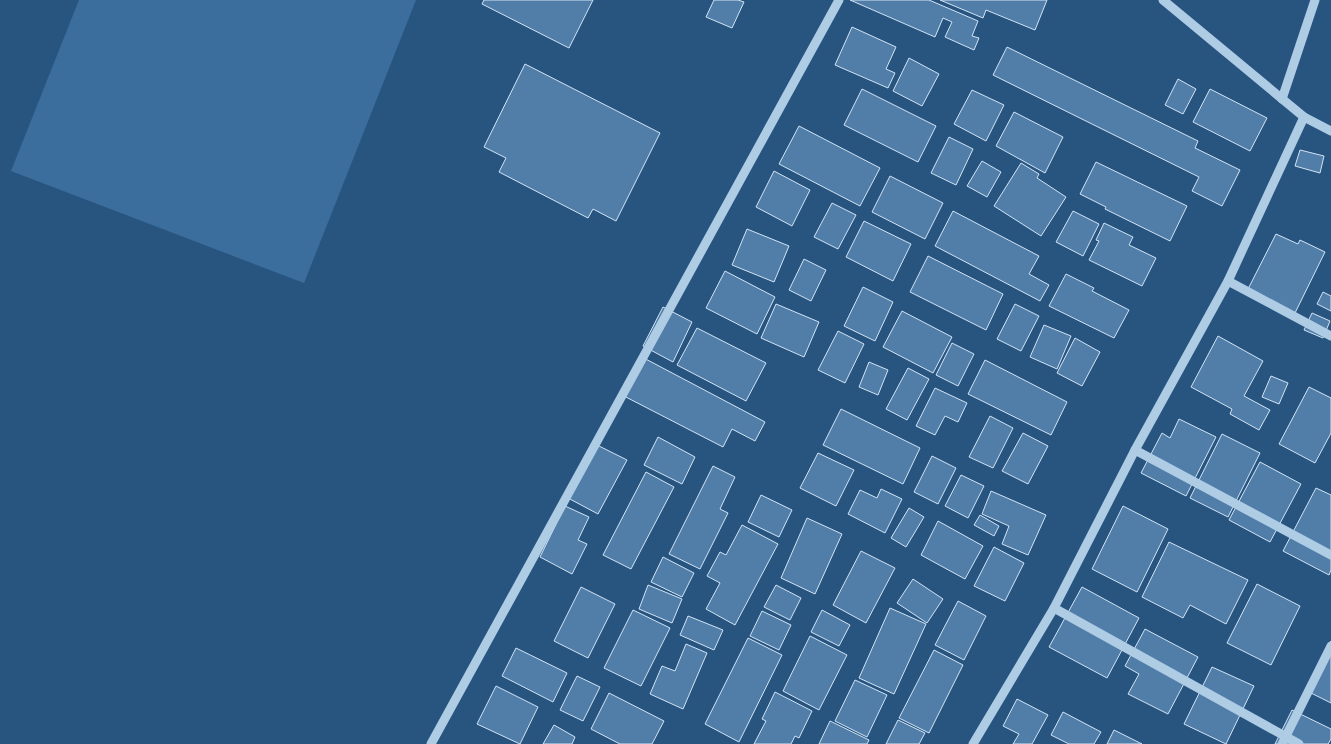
<svg xmlns="http://www.w3.org/2000/svg" width="1331" height="744" font-family="Raleway,sans-serif">
<style>
.green{fill:#3c6e9d}
.building{fill:#507ea8;stroke:#d2e4f5}
.lines{fill:none;stroke-linecap:round;stroke-linejoin:round}
.minor{stroke:#afcce5;stroke-width:9}
</style>
<rect width="100%" height="100%" fill="#285580"/>
<!-- green -->
<path class="green" d="M79 0H416L304 283 11 171Z"/>
<!-- building -->
<g class="building">
<path d="M484 0H593L569 48 482 4Z"/>
<path d="M714 0H738L744 2 732 28 706 17Z"/>
<path d="M850 0H929L978 21 972 36 979 38 974 50 945 37 952 22 943 18 935 37Z"/>
<path d="M940 0H1047L1035 30 986 10 983 18Z"/>
<path d="M852 27 896 47 886 69 895 73 888 88 835 65Z"/>
<path d="M1007 47 1198 141 1195 148 1240 170 1222 206 1192 191 1199 177 993 75Z"/>
<path d="M909 58 939 74 922 106 893 91Z"/>
<path d="M525 64 660 133 616 221 593 209 588 218 499 172 506 158 484 147Z"/>
<path d="M1178 79 1196 89 1183 114 1165 105Z"/>
<path d="M862 89 936 126 918 162 844 125Z"/>
<path d="M1210 89 1267 118 1250 151 1193 122Z"/>
<path d="M972 90 1004 105 986 141 954 124Z"/>
<path d="M1014 112 1063 137 1045 173 996 146Z"/>
<path d="M799 126 880 168 860 206 779 164Z"/>
<path d="M949 137 973 149 956 185 931 173Z"/>
<path d="M1300 150 1324 156 1320 173 1295 166Z"/>
<path d="M982 161 1001 172 987 197 967 186Z"/>
<path d="M1096 162 1187 206 1170 241 1105 209 1106 207 1080 194Z"/>
<path d="M1021 163 1039 174 1037 178 1066 197 1041 236 994 206Z"/>
<path d="M774 171 810 190 792 226 756 207Z"/>
<path d="M890 176 943 203 925 239 872 212Z"/>
<path d="M832 203 856 215 838 249 814 237Z"/>
<path d="M953 211 1039 256 1029 274 1049 285 1040 301 935 246Z"/>
<path d="M1073 211 1099 224 1083 256 1056 242Z"/>
<path d="M864 221 911 244 893 281 846 257Z"/>
<path d="M1104 223 1133 237 1129 245 1156 258 1142 286 1089 260 1099 241 1096 240Z"/>
<path d="M747 229 789 246 774 282 732 265Z"/>
<path d="M1276 234 1298 244 1300 240 1325 252 1295 313 1248 289Z"/>
<path d="M928 256 1003 294 986 330 910 292Z"/>
<path d="M804 259 826 270 811 301 789 290Z"/>
<path d="M725 271 775 297 757 334 706 308Z"/>
<path d="M1066 274 1094 288 1092 291 1129 310 1114 338 1049 306Z"/>
<path d="M863 287 893 302 875 341 844 326Z"/>
<path d="M1323 292 1331 296V311L1317 304Z"/>
<path d="M776 304 819 322 804 357 761 338Z"/>
<path d="M1015 304 1039 316 1021 351 997 339Z"/>
<path d="M663 307 692 322 673 362 643 346Z"/>
<path d="M902 311 952 337 933 373 883 347Z"/>
<path d="M1312 313 1330 321 1323 338 1304 330Z"/>
<path d="M1044 325 1071 336 1057 369 1030 357Z"/>
<path d="M697 328 766 363 746 401 677 365Z"/>
<path d="M838 331 864 344 845 383 818 370Z"/>
<path d="M1218 336 1263 361 1244 396 1270 410 1259 430 1230 414 1232 409 1191 387Z"/>
<path d="M1075 338 1100 352 1082 386 1057 373Z"/>
<path d="M952 343 974 354 958 386 936 375Z"/>
<path d="M640 356 765 422 755 441 732 429 723 447 620 394Z"/>
<path d="M985 360 1067 402 1051 435 968 394Z"/>
<path d="M869 362 888 370 878 395 859 387Z"/>
<path d="M908 368 929 379 907 420 886 409Z"/>
<path d="M1271 376 1288 383 1279 404 1262 397Z"/>
<path d="M1309 387 1331 398V433L1315 463 1279 444Z"/>
<path d="M935 388 967 403 958 422 945 416 935 435 916 426Z"/>
<path d="M841 409 920 448 903 484 823 445Z"/>
<path d="M990 416 1013 428 993 468 969 457Z"/>
<path d="M1179 419 1216 437 1186 496 1141 473 1162 433 1170 438Z"/>
<path d="M1023 433 1048 446 1028 484 1002 471Z"/>
<path d="M1222 434 1260 453 1228 517 1190 498Z"/>
<path d="M658 437 695 457 682 484 644 465Z"/>
<path d="M595 444 627 460 598 514 568 498Z"/>
<path d="M818 453 854 470 836 506 800 488Z"/>
<path d="M932 456 956 468 938 504 914 492Z"/>
<path d="M1260 462 1301 484 1270 542 1229 520Z"/>
<path d="M713 466 735 477 720 509 728 513 700 569 669 554Z"/>
<path d="M646 472 674 487 631 569 603 555Z"/>
<path d="M961 475 984 486 968 518 945 506Z"/>
<path d="M1316 488 1331 495V570L1329 575 1283 551Z"/>
<path d="M881 489 902 499 885 533 848 514 860 490 877 498Z"/>
<path d="M991 491 1046 515 1028 555 1002 544 1009 526 982 514Z"/>
<path d="M761 495 792 510 779 537 748 522Z"/>
<path d="M565 506 589 517 578 540 587 544 572 574 540 557Z"/>
<path d="M1123 506 1168 529 1137 592 1092 569Z"/>
<path d="M909 508 924 517 906 547 891 538Z"/>
<path d="M980 515 999 526 994 536 974 525Z"/>
<path d="M807 518 842 534 815 594 781 578Z"/>
<path d="M938 521 983 546 965 579 921 555Z"/>
<path d="M742 525 778 544 735 625 706 609 720 583 707 576 720 552 726 555Z"/>
<path d="M1169 542 1248 580 1226 624 1190 605 1183 618 1142 597Z"/>
<path d="M994 547 1024 563 1005 601 974 586Z"/>
<path d="M861 551 895 568 866 623 833 605Z"/>
<path d="M663 557 694 573 682 597 651 582Z"/>
<path d="M913 579 943 599 927 623 897 603Z"/>
<path d="M1257 584 1300 606 1271 665 1227 643Z"/>
<path d="M648 585 682 599 672 623 639 609Z"/>
<path d="M776 585 801 598 790 620 764 607Z"/>
<path d="M581 587 615 604 588 658 554 641Z"/>
<path d="M1082 587 1139 618 1107 678 1049 647Z"/>
<path d="M958 601 986 616 964 660 935 645Z"/>
<path d="M890 608 926 624 894 694 859 678Z"/>
<path d="M633 610 670 628 641 686 604 668Z"/>
<path d="M822 610 850 625 839 646 811 632Z"/>
<path d="M762 611 791 625 779 650 750 636Z"/>
<path d="M688 616 723 630 714 650 680 635Z"/>
<path d="M1145 629 1198 657 1168 714 1128 694 1139 674 1125 666Z"/>
<path d="M810 636 847 655 819 710 783 691Z"/>
<path d="M748 638 782 655 739 742 705 724Z"/>
<path d="M1331 641V703L1305 690Z"/>
<path d="M686 644 707 653 683 709 650 694 662 666 675 671Z"/>
<path d="M516 648 567 673 553 702 502 676Z"/>
<path d="M934 650 963 665 929 733 899 718Z"/>
<path d="M1212 667 1254 686 1226 744 1184 724Z"/>
<path d="M577 676 600 687 583 721 560 710Z"/>
<path d="M855 680 887 695 867 737 835 721Z"/>
<path d="M496 686 538 707 520 744 477 724Z"/>
<path d="M775 692 812 711 799 738 795 736 791 744H754L766 721 762 719Z"/>
<path d="M609 693 664 721 652 744H620L591 729Z"/>
<path d="M1017 699 1048 715 1032 744H1013L1019 734 1003 726Z"/>
<path d="M1292 710 1331 729V739L1328 744H1275Z"/>
<path d="M1063 712 1101 732 1094 744H1069L1051 735Z"/>
<path d="M898 720 925 733 919 744H886Z"/>
<path d="M830 721 869 740 867 744H819Z"/>
<path d="M554 725 575 737 572 744H543Z"/>
<path d="M1114 730 1142 744H1107Z"/>
</g>
<g class="lines">
<!-- minor -->
<g class="minor">
<path d="M1163 0 1304 117 1331 131"/>
<path d="M1282 99 1315 0"/>
<path d="M1228 281 1331 336"/>
<path d="M1135 450 1331 555"/>
<path d="M1054 608 1299 744"/>
<path d="M431 744 839 0"/>
<path d="M973 744 1054 608 1135 450 1228 281 1304 117"/>
<path d="M1282 744 1331 646"/>
</g>
</g>
</svg>
